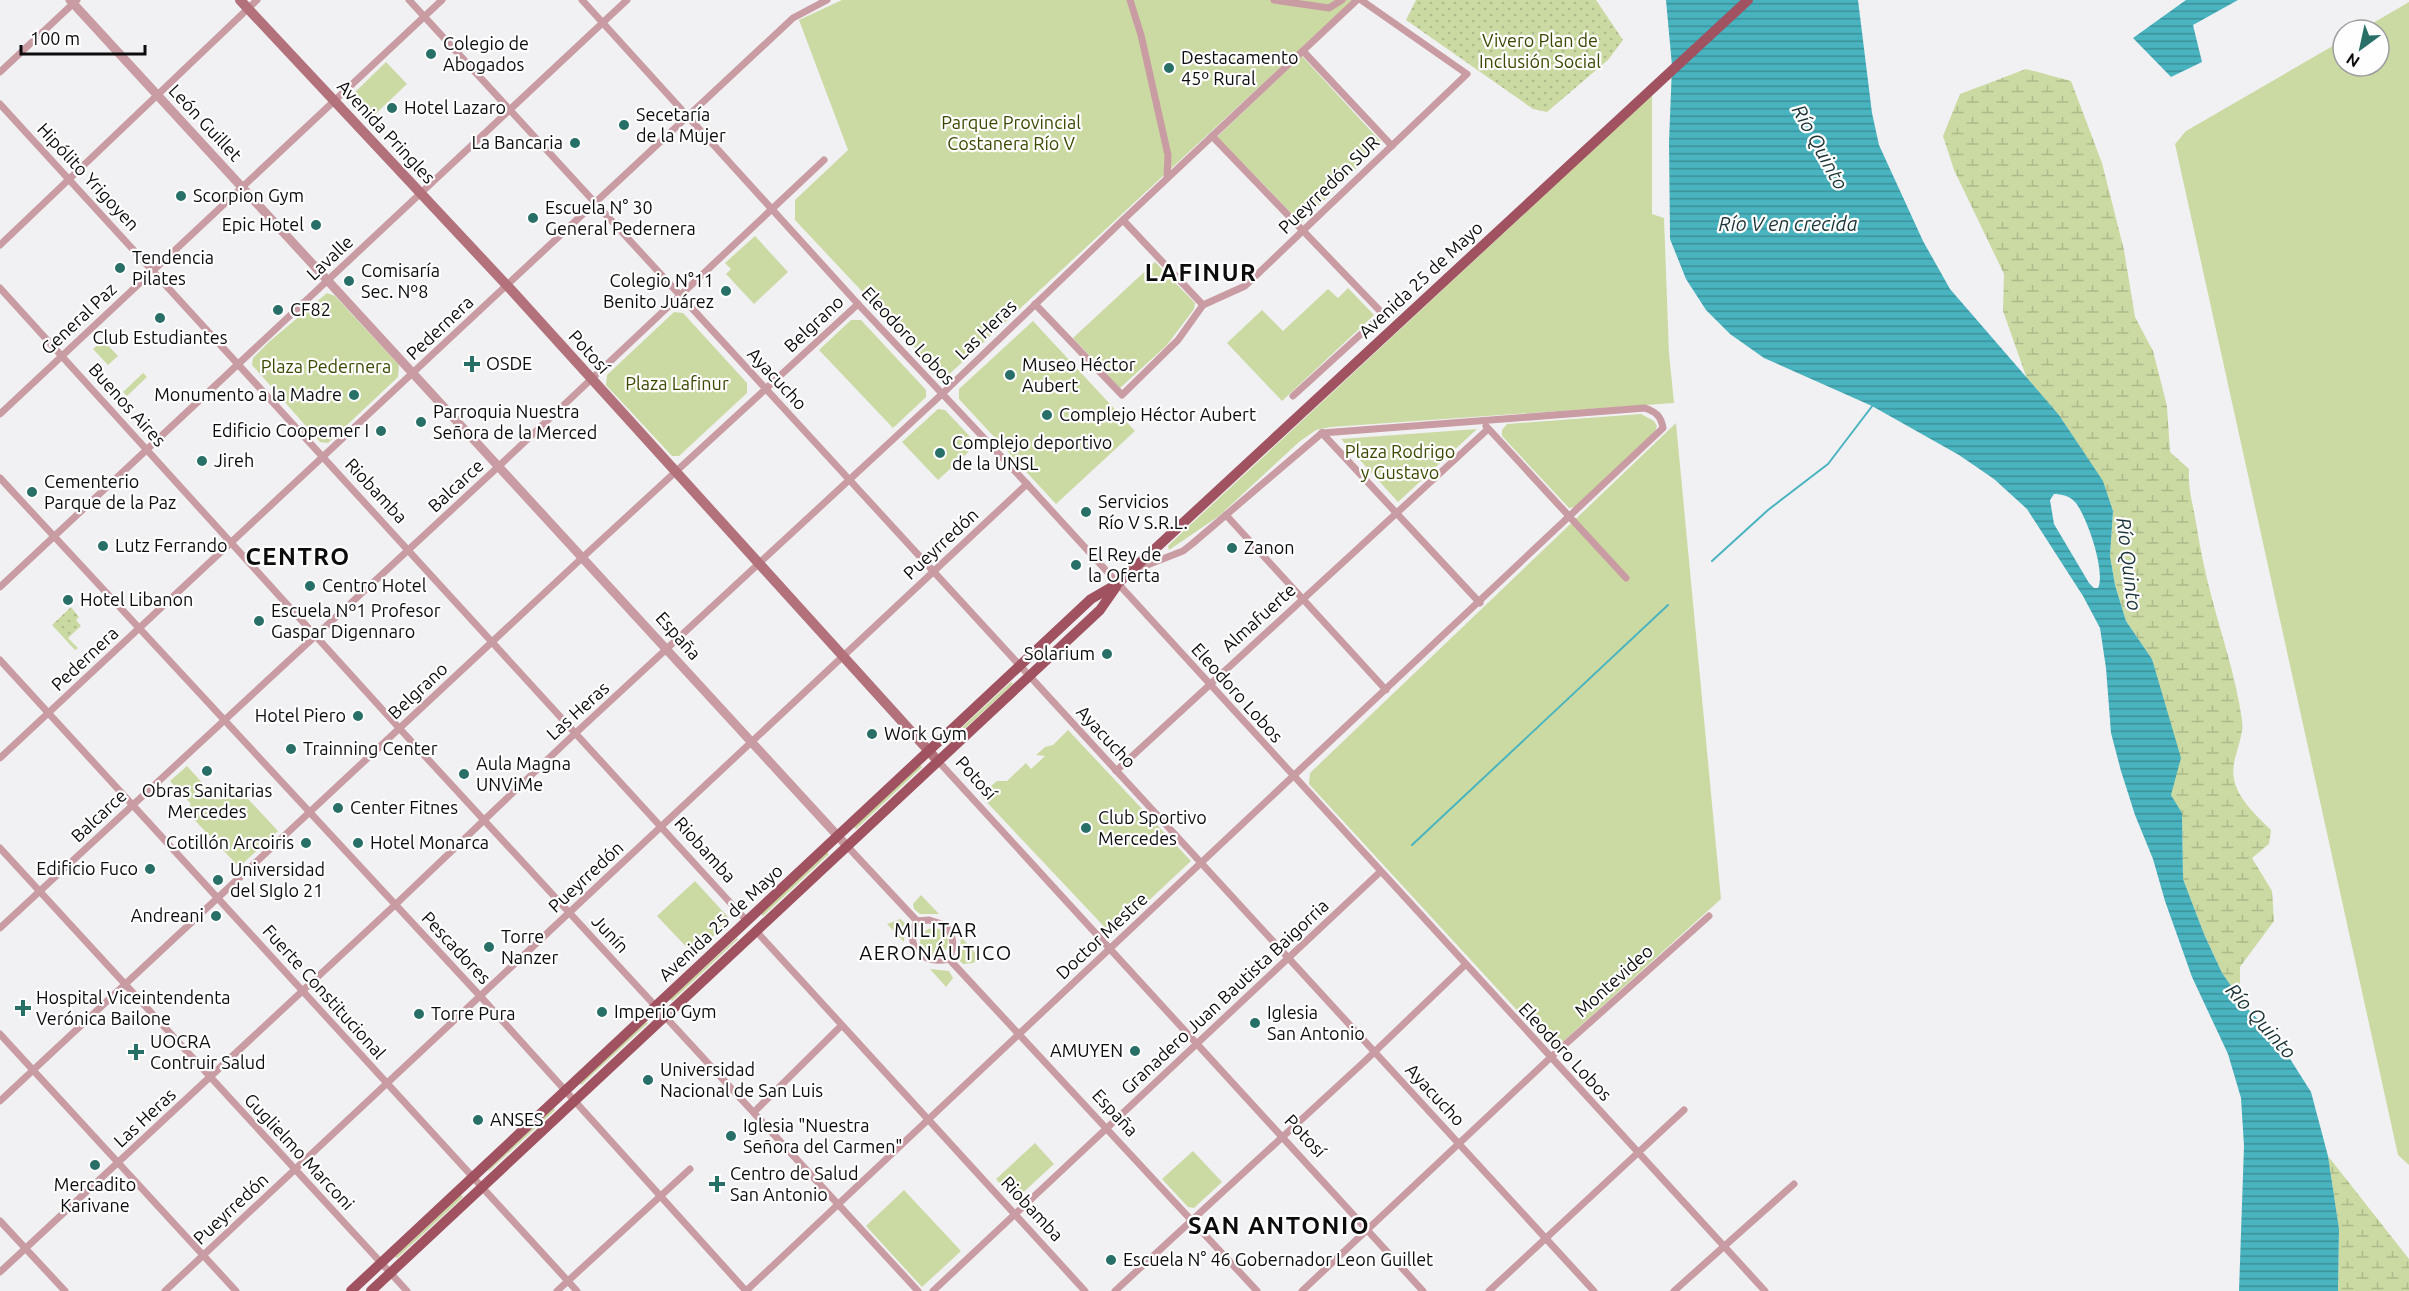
<svg xmlns="http://www.w3.org/2000/svg" width="2409" height="1291" font-family="Ubuntu,sans-serif">
<style>
.green{fill:#cbdaa3}
.wetland{fill:url(#wetland-marsh)}
.garden{fill:url(#garden-dots)}
.water{fill:url(#water-rules);fill-rule:evenodd}
.lines{fill:none;stroke-linecap:round;stroke-linejoin:round}
.stream{stroke:#49b4bf;stroke-width:2}
.minor{stroke:#c99ba2;stroke-width:7}
.tertiary{stroke:#c99ba2;stroke-width:9}
.secondary{stroke:#b2717b;stroke-width:10}
.primary{stroke:#a05260;stroke-width:10}
.poi-dot{fill:#287067;stroke:#fefeff;stroke-width:2}
.labels{text-anchor:middle;stroke-width:4.5;stroke-linejoin:round;paint-order:stroke}
.park-label{font-size:18px;fill:#3b4800;stroke:#fefeff}
.poi-label{font-size:18px;fill:#0c0c0d;stroke:#fefeff;text-anchor:start}
.street-label{font-size:18px;fill:#0c0c0d;stroke:#fefeff}
.water-label{font-size:20px;font-style:italic;fill:#1c3437;stroke:#fefeff}
.neighbourhood-label{font-size:20px;letter-spacing:1.5px;fill:#0c0c0d;stroke:#fefeff}
.district-label{font-size:24px;font-weight:bold;letter-spacing:1.5px;fill:#0c0c0d;stroke:#fefeff}
</style>
<defs>
<pattern id="wetland-marsh" width="20" height="14" patternUnits="userSpaceOnUse" patternTransform="scale(1.5)"><rect width="20" height="14" fill="#cbdaa3"/><path d="M1 5h8M5 5V1M11 12h8M15 12V8" fill="none" stroke="#adba8b"/></pattern>
<pattern id="garden-dots" width="8" height="8" patternUnits="userSpaceOnUse" patternTransform="scale(1.5)"><rect width="8" height="8" fill="#cbdaa3"/><path d="M2 2h.1M6 6h.1" fill="none" stroke="#adba8b" stroke-width="1.8" stroke-linecap="round"/></pattern>
<pattern id="water-rules" width="6" height="5" patternUnits="userSpaceOnUse" patternTransform="scale(1.5)"><rect width="6" height="5" fill="#49b4bf"/><path d="M0 2.5h6" fill="none" stroke="#3b919a"/></pattern>
</defs>
<rect width="100%" height="100%" fill="#f1f1f4"/>
<!-- green -->
<g class="green">
<path d="M842 0H1353L944 379 795 220V200L848 150 799 20Z"/>
<path d="M2409 2V1165L2398 1155 2175 144 2186 131 2343 40V66H2379V30H2361Z"/>
<path d="M1302 56 1382 143 1301 223 1217 137Z"/>
<path d="M386 62 407 84 368 121 353 104 351 96Z"/>
<path d="M1652 95V214L1664 218 1669 353 1674 403 1331 427 1316 430 1299 442 1219 516 1169 550 1168 546 1190 525Z"/>
<path d="M755 236 788 272 754 304 726 274 731 269 725 263Z"/>
<path d="M1155 262 1195 303 1194 309 1167 345 1120 388 1073 338Z"/>
<path d="M1348 288 1374 315 1282 401 1227 343 1262 310 1283 331 1328 289 1338 298Z"/>
<path d="M327 293 335 296 399 365 398 377 328 443 320 442 252 365 253 358 270 341Z"/>
<path d="M674 312 683 313 747 383V393L679 456H672L606 385 607 375Z"/>
<path d="M851 320H861L926 390V397L893 428 819 350Z"/>
<path d="M1033 321 1135 431 1056 504 959 399V389Z"/>
<path d="M103 340 118 356 108 365 93 349Z"/>
<path d="M143 373 147 377 127 396 123 392Z"/>
<path d="M938 409 945 410 977 444 938 480 902 442Z"/>
<path d="M1641 414 1654 421 1657 426 1655 432 1576 507 1569 508 1502 436V430L1507 424Z"/>
<path d="M1676 423 1721 899 1557 1047 1549 1045 1309 784 1310 773Z"/>
<path d="M1477 429 1398 502 1341 439Z"/>
<path d="M1011 682 1013 684 947 745 945 743Z"/>
<path d="M1068 730 1191 861 1112 935 980 795 997 781H1007L1026 763 1031 769 1045 756 1036 755 1045 747 1053 745Z"/>
<path d="M920 765 922 767 856 829 854 827Z"/>
<path d="M187 766 218 800 235 785 278 831 239 867 185 810 191 804 170 781Z"/>
<path d="M827 852 829 854 763 916 761 914Z"/>
<path d="M695 881 728 917V922L694 955 657 916Z"/>
<path d="M921 895 939 914H920L914 909 913 904Z"/>
<path d="M900 919 905 923 904 942 887 924Z"/>
<circle cx="934" cy="942" r="14"/>
<path d="M961 937 980 958 973 963 963 964 959 960Z"/>
<path d="M737 938 738 939 672 1001 670 999Z"/>
<path d="M930 969 949 971 953 978 946 987Z"/>
<path d="M646 1022 648 1023 581 1085 580 1083Z"/>
<path d="M554 1108 555 1110 489 1171 488 1170Z"/>
<path d="M1035 1143 1054 1164 1015 1200 996 1179Z"/>
<path d="M1193 1151 1222 1182 1194 1208 1188 1207 1162 1179Z"/>
<path d="M904 1190 961 1251 922 1287 866 1226Z"/>
<path d="M461 1195 463 1197 397 1258 395 1257Z"/>
</g>
<!-- wetland -->
<g class="wetland">
<path d="M2026 69 2071 81 2102 163 2124 250 2135 317 2153 351 2167 406 2170 452 2189 469C2188 492 2193 502 2196 523 2200 548 2205 572 2211 595 2222 637 2236 677 2242 720 2245 740 2228 762 2235 783 2240 801 2258 817 2271 830L2269 844 2252 858 2272 891 2274 921 2240 967V986L2247 1008 2222 973 2204 934 2183 879 2182 814 2171 795 2172 735 2152 659 2126 621 2115 585 2110 556 2113 511 2103 482 2059 415 2027 379 2003 311 2004 274 1954 170 1943 136 1960 94Z"/>
<path d="M2328 1156 2409 1259V1291H2338L2339 1230Z"/>
</g>
<!-- garden -->
<g class="garden">
<path d="M1416 0H1596L1623 40 1608 60 1547 112 1533 109 1406 20Z"/>
<path d="M71 607 79 617 76 620 81 626 68 638 78 648 75 650 52 625Z"/>
</g>
<!-- water -->
<g class="water">
<path d="M1666 0H1858L1872 113 1879 145 1923 241 1950 289 2059 415 2103 481 2113 511 2110 556 2115 585 2126 621 2152 659 2181 758 2171 795 2182 813 2183 879 2204 934 2222 973 2247 1008 2280 1043 2311 1092 2328 1156 2339 1229 2338 1291H2239L2244 1146 2241 1098 2228 1054 2192 977 2165 901 2153 859 2135 815 2121 771 2111 733 2106 668 2100 628 2083 596 2027 509 1994 479 1959 455 1872 406 1764 358 1730 334 1706 310 1686 279 1670 239 1669 142 1672 66ZM2054 494C2061 494 2070 496 2075 502 2087 516 2106 572 2098 588H2094L2089 583 2054 524 2050 500Z"/>
<path d="M2186 0H2238L2193 25 2202 62 2171 77 2133 38Z"/>
</g>
<g class="lines">
<!-- stream -->
<g class="stream">
<path d="M1712 561 1768 510 1828 464 1873 405"/>
<path d="M1412 845 1668 605"/>
</g>
<!-- minor -->
<g class="minor">
<path d="M409 0 1594 1291"/>
<path d="M582 0 858 304 1027 484 1765 1291"/>
<path d="M1130 0 1141 35 1168 155 1167 178"/>
<path d="M1274 0 1329 8 1342 0"/>
<path d="M1303 51 1392 146"/>
<path d="M0 72 77 0"/>
<path d="M0 104 747 921"/>
<path d="M1212 136 1383 314 1293 396"/>
<path d="M1123 220 1203 305"/>
<path d="M0 245 257 0"/>
<path d="M0 288 400 729 918 1291"/>
<path d="M1035 304 1122 395 1178 340 1203 305"/>
<path d="M1203 305 1245 286 1467 74 1361 0"/>
<path d="M0 414 442 0"/>
<path d="M1486 426 1626 578"/>
<path d="M1322 433 1480 603"/>
<path d="M0 478 481 997 746 1291"/>
<path d="M1226 515 1386 690"/>
<path d="M1137 569 1183 551 1192 544 1322 433"/>
<path d="M0 587 627 0"/>
<path d="M0 660 577 1291"/>
<path d="M0 758 793 18 827 0"/>
<path d="M938 761 1423 1291"/>
<path d="M1116 771 1488 429"/>
<path d="M847 846 917 921"/>
<path d="M0 848 407 1291"/>
<path d="M917 921C904 947 922 965 949 959"/>
<path d="M917 921 929 920 945 925C954 936 955 946 949 959"/>
<path d="M0 928 499 466 824 160"/>
<path d="M756 931 1085 1291"/>
<path d="M949 959 1257 1291"/>
<path d="M0 1034 236 1291"/>
<path d="M0 1101 583 557 858 304"/>
<path d="M754 1112 841 1026"/>
<path d="M0 1221 65 1291"/>
<path d="M0 1272 396 904 567 741 942 394 1123 220 1357 0"/>
<path d="M165 1291 1027 484"/>
<path d="M557 1291 690 1169"/>
<path d="M746 1291 1663 428C1661 416 1656 412 1645 408L1322 433"/>
<path d="M933 1291 1380 872"/>
<path d="M1115 1291 1365 1061 1465 965"/>
<path d="M1302 1291 1550 1058 1709 916"/>
<path d="M1489 1291 1684 1110"/>
<path d="M1674 1291 1794 1184"/>
</g>
<!-- tertiary -->
<path class="tertiary" d="M70 0 847 846"/>
<!-- secondary -->
<path class="secondary" d="M240 0 514 293 938 761"/>
<!-- primary -->
<g class="primary">
<path d="M351 1291 1091 599 1117 584 1748 0"/>
<path d="M371 1291 1100 610 1116 587"/>
</g>
</g>
<!-- markers -->
<g class="poi-dot">
<circle cx="431" cy="54" r="6"/>
<circle cx="1169" cy="68" r="6"/>
<circle cx="392" cy="108" r="6"/>
<circle cx="624" cy="125" r="6"/>
<circle cx="575" cy="143" r="6"/>
<circle cx="181" cy="196" r="6"/>
<circle cx="533" cy="218" r="6"/>
<circle cx="316" cy="225" r="6"/>
<circle cx="120" cy="268" r="6"/>
<circle cx="349" cy="281" r="6"/>
<circle cx="726" cy="291" r="6"/>
<circle cx="278" cy="310" r="6"/>
<circle cx="160" cy="318" r="6"/>
<path d="M469 355h6v6h6v6h-6v6h-6v-6h-6v-6h6z"/>
<circle cx="1010" cy="375" r="6"/>
<circle cx="354" cy="395" r="6"/>
<circle cx="1047" cy="415" r="6"/>
<circle cx="421" cy="422" r="6"/>
<circle cx="381" cy="431" r="6"/>
<circle cx="940" cy="453" r="6"/>
<circle cx="202" cy="461" r="6"/>
<circle cx="32" cy="492" r="6"/>
<circle cx="1086" cy="512" r="6"/>
<circle cx="103" cy="546" r="6"/>
<circle cx="1232" cy="548" r="6"/>
<circle cx="1076" cy="565" r="6"/>
<circle cx="310" cy="586" r="6"/>
<circle cx="68" cy="600" r="6"/>
<circle cx="259" cy="621" r="6"/>
<circle cx="1107" cy="654" r="6"/>
<circle cx="358" cy="716" r="6"/>
<circle cx="872" cy="734" r="6"/>
<circle cx="291" cy="749" r="6"/>
<circle cx="207" cy="771" r="6"/>
<circle cx="464" cy="774" r="6"/>
<circle cx="338" cy="808" r="6"/>
<circle cx="1086" cy="828" r="6"/>
<circle cx="306" cy="843" r="6"/>
<circle cx="358" cy="843" r="6"/>
<circle cx="150" cy="869" r="6"/>
<circle cx="218" cy="880" r="6"/>
<circle cx="216" cy="916" r="6"/>
<circle cx="489" cy="947" r="6"/>
<path d="M20 999h6v6h6v6h-6v6h-6v-6h-6v-6h6z"/>
<circle cx="602" cy="1012" r="6"/>
<circle cx="419" cy="1014" r="6"/>
<circle cx="1255" cy="1023" r="6"/>
<circle cx="1135" cy="1051" r="6"/>
<path d="M133 1043h6v6h6v6h-6v6h-6v-6h-6v-6h6z"/>
<circle cx="648" cy="1080" r="6"/>
<circle cx="478" cy="1120" r="6"/>
<circle cx="731" cy="1136" r="6"/>
<circle cx="95" cy="1165" r="6"/>
<path d="M714 1175h6v6h6v6h-6v6h-6v-6h-6v-6h6z"/>
<circle cx="1111" cy="1260" r="6"/>
</g>
<g class="labels">
<!-- park labels -->
<g class="park-label">
<text x="1540" y="47">Vivero Plan de<tspan x="1540" dy="21">Inclusión Social</tspan></text>
<text x="1011" y="129">Parque Provincial<tspan x="1011" dy="21">Costanera Río V</tspan></text>
<text x="326" y="373">Plaza Pedernera</text>
<text x="677" y="390">Plaza Lafinur</text>
<text x="1400" y="458">Plaza Rodrigo<tspan x="1400" dy="21">y Gustavo</tspan></text>
</g>
<!-- poi labels -->
<g class="poi-label">
<text x="443" y="50">Colegio de<tspan x="443" dy="21">Abogados</tspan></text>
<text x="1181" y="64">Destacamento<tspan x="1181" dy="21">45º Rural</tspan></text>
<text x="404" y="114">Hotel Lazaro</text>
<text x="636" y="121">Secetaría<tspan x="636" dy="21">de la Mujer</tspan></text>
<text x="563" y="149" text-anchor="end">La Bancaria</text>
<text x="193" y="202">Scorpion Gym</text>
<text x="545" y="214">Escuela N° 30<tspan x="545" dy="21">General Pedernera</tspan></text>
<text x="304" y="231" text-anchor="end">Epic Hotel</text>
<text x="132" y="264">Tendencia<tspan x="132" dy="21">Pilates</tspan></text>
<text x="361" y="277">Comisaría<tspan x="361" dy="21">Sec. Nº8</tspan></text>
<text x="714" y="287" text-anchor="end">Colegio N°11<tspan x="714" dy="21">Benito Juárez</tspan></text>
<text x="290" y="316">CF82</text>
<text x="160" y="344" text-anchor="middle">Club Estudiantes</text>
<text x="486" y="370">OSDE</text>
<text x="1022" y="371">Museo Héctor<tspan x="1022" dy="21">Aubert</tspan></text>
<text x="342" y="401" text-anchor="end">Monumento a la Madre</text>
<text x="433" y="418">Parroquia Nuestra<tspan x="433" dy="21">Señora de la Merced</tspan></text>
<text x="1059" y="421">Complejo Héctor Aubert</text>
<text x="369" y="437" text-anchor="end">Edificio Coopemer I</text>
<text x="952" y="449">Complejo deportivo<tspan x="952" dy="21">de la UNSL</tspan></text>
<text x="214" y="467">Jireh</text>
<text x="44" y="488">Cementerio<tspan x="44" dy="21">Parque de la Paz</tspan></text>
<text x="1098" y="508">Servicios<tspan x="1098" dy="21">Río V S.R.L.</tspan></text>
<text x="115" y="552">Lutz Ferrando</text>
<text x="1244" y="554">Zanon</text>
<text x="1088" y="561">El Rey de<tspan x="1088" dy="21">la Oferta</tspan></text>
<text x="322" y="592">Centro Hotel</text>
<text x="80" y="606">Hotel Libanon</text>
<text x="271" y="617">Escuela Nº1 Profesor<tspan x="271" dy="21">Gaspar Digennaro</tspan></text>
<text x="1095" y="660" text-anchor="end">Solarium</text>
<text x="346" y="722" text-anchor="end">Hotel Piero</text>
<text x="884" y="740">Work Gym</text>
<text x="303" y="755">Trainning Center</text>
<text x="476" y="770">Aula Magna<tspan x="476" dy="21">UNViMe</tspan></text>
<text x="207" y="797" text-anchor="middle">Obras Sanitarias<tspan x="207" dy="21">Mercedes</tspan></text>
<text x="350" y="814">Center Fitnes</text>
<text x="1098" y="824">Club Sportivo<tspan x="1098" dy="21">Mercedes</tspan></text>
<text x="294" y="849" text-anchor="end">Cotillón Arcoiris</text>
<text x="370" y="849">Hotel Monarca</text>
<text x="138" y="875" text-anchor="end">Edificio Fuco</text>
<text x="230" y="876">Universidad<tspan x="230" dy="21">del SIglo 21</tspan></text>
<text x="204" y="922" text-anchor="end">Andreani</text>
<text x="501" y="943">Torre<tspan x="501" dy="21">Nanzer</tspan></text>
<text x="36" y="1004">Hospital Viceintendenta<tspan x="36" dy="21">Verónica Bailone</tspan></text>
<text x="614" y="1018">Imperio Gym</text>
<text x="1267" y="1019">Iglesia<tspan x="1267" dy="21">San Antonio</tspan></text>
<text x="431" y="1020">Torre Pura</text>
<text x="150" y="1048">UOCRA<tspan x="150" dy="21">Contruir Salud</tspan></text>
<text x="1123" y="1057" text-anchor="end">AMUYEN</text>
<text x="660" y="1076">Universidad<tspan x="660" dy="21">Nacional de San Luis</tspan></text>
<text x="490" y="1126">ANSES</text>
<text x="743" y="1132">Iglesia "Nuestra<tspan x="743" dy="21">Señora del Carmen"</tspan></text>
<text x="730" y="1180">Centro de Salud<tspan x="730" dy="21">San Antonio</tspan></text>
<text x="95" y="1191" text-anchor="middle">Mercadito<tspan x="95" dy="21">Karivane</tspan></text>
<text x="1123" y="1266">Escuela N° 46 Gobernador Leon Guillet</text>
</g>
<!-- street labels -->
<g class="street-label">
<text transform="translate(205 123) rotate(47)" y="6">León Guillet</text>
<text transform="translate(386 132) rotate(47)" y="6">Avenida Pringles</text>
<text transform="translate(88 177) rotate(47)" y="6">Hipólito Yrigoyen</text>
<text transform="translate(1329 185) rotate(-44)" y="6">Pueyrredón SUR</text>
<text transform="translate(330 258) rotate(-43)" y="6">Lavalle</text>
<text transform="translate(1421 280) rotate(-43)" y="6">Avenida 25 de Mayo</text>
<text transform="translate(79 319) rotate(-43)" y="6">General Paz</text>
<text transform="translate(814 324) rotate(-43)" y="6">Belgrano</text>
<text transform="translate(440 328) rotate(-43)" y="6">Pedernera</text>
<text transform="translate(986 330) rotate(-44)" y="6">Las Heras</text>
<text transform="translate(908 336) rotate(47)" y="6">Eleodoro Lobos</text>
<text transform="translate(589 352) rotate(48)" y="6">Potosí</text>
<text transform="translate(777 379) rotate(47)" y="6">Ayacucho</text>
<text transform="translate(127 405) rotate(48)" y="6">Buenos Aires</text>
<text transform="translate(456 486) rotate(-43)" y="6">Balcarce</text>
<text transform="translate(376 491) rotate(47)" y="6">Riobamba</text>
<text transform="translate(941 544) rotate(-43)" y="6">Pueyrredón</text>
<text transform="translate(1259 618) rotate(-42)" y="6">Almafuerte</text>
<text transform="translate(678 636) rotate(48)" y="6">España</text>
<text transform="translate(85 659) rotate(-43)" y="6">Pedernera</text>
<text transform="translate(418 691) rotate(-43)" y="6">Belgrano</text>
<text transform="translate(1237 693) rotate(48)" y="6">Eleodoro Lobos</text>
<text transform="translate(578 711) rotate(-42)" y="6">Las Heras</text>
<text transform="translate(1106 737) rotate(47)" y="6">Ayacucho</text>
<text transform="translate(976 778) rotate(48)" y="6">Potosí</text>
<text transform="translate(99 816) rotate(-43)" y="6">Balcarce</text>
<text transform="translate(705 850) rotate(48)" y="6">Riobamba</text>
<text transform="translate(586 877) rotate(-43)" y="6">Pueyrredón</text>
<text transform="translate(721 923) rotate(-43)" y="6">Avenida 25 de Mayo</text>
<text transform="translate(610 934) rotate(47)" y="6">Junín</text>
<text transform="translate(1102 936) rotate(-43)" y="6">Doctor Mestre</text>
<text transform="translate(456 948) rotate(47)" y="6">Pescadores</text>
<text transform="translate(1614 981) rotate(-42)" y="6">Montevideo</text>
<text transform="translate(324 992) rotate(48)" y="6">Fuerte Constitucional</text>
<text transform="translate(1225 997) rotate(-43)" y="6">Granadero Juan Bautista Baigorria</text>
<text transform="translate(1565 1052) rotate(47)" y="6">Eleodoro Lobos</text>
<text transform="translate(1435 1095) rotate(47)" y="6">Ayacucho</text>
<text transform="translate(1115 1113) rotate(47)" y="6">España</text>
<text transform="translate(145 1118) rotate(-43)" y="6">Las Heras</text>
<text transform="translate(1305 1136) rotate(47)" y="6">Potosí</text>
<text transform="translate(299 1152) rotate(47)" y="6">Guglielmo Marconi</text>
<text transform="translate(231 1209) rotate(-43)" y="6">Pueyrredón</text>
<text transform="translate(1032 1209) rotate(47)" y="6">Riobamba</text>
</g>
<!-- water labels -->
<g class="water-label">
<text transform="translate(1820 147) rotate(61)" y="7">Río Quinto</text>
<text x="1788" y="231">Río V en crecida</text>
<text transform="translate(2129 564) rotate(83)" y="7">Río Quinto</text>
<text transform="translate(2261 1021) rotate(48)" y="7">Río Quinto</text>
</g>
<!-- neighbourhood labels -->
<g class="neighbourhood-label">
<text x="936" y="937">MILITAR<tspan x="936" dy="23">AERONÁUTICO</tspan></text>
</g>
<!-- district labels -->
<g class="district-label">
<text x="1201" y="281">LAFINUR</text>
<text x="298" y="565">CENTRO</text>
<text x="1279" y="1234">SAN ANTONIO</text>
</g>
</g>
<!-- north arrow -->
<g transform="translate(2361 48) rotate(213)"><circle r="28" fill="#fefeff" stroke="#9d9d9e" stroke-width="1.5"/>
<path d="M0-4.5L10 22L0 15L-10 22Z" fill="#287067"/>
<text y="-9" font-size="16" font-weight="bold" text-anchor="middle" fill="#0c0c0d">N</text>
</g>
<!-- scale -->
<path d="M21 45v9h124v-9" fill="none" stroke="#0c0c0d" stroke-width="3"/>
<text x="30" y="45" font-size="18" fill="#0c0c0d" stroke="#fefeff" stroke-width="4.5" paint-order="stroke">100 m</text>
</svg>
